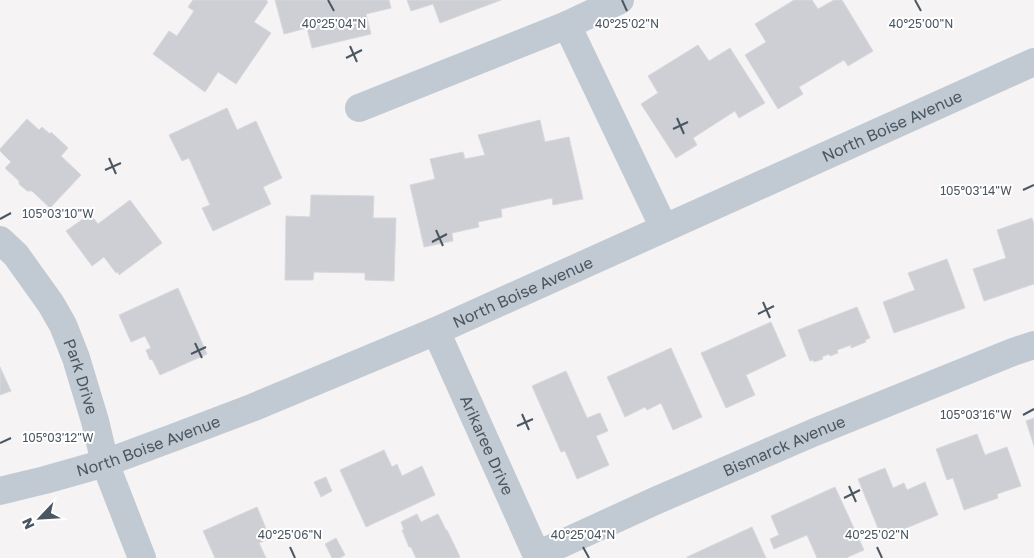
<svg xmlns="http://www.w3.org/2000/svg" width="1034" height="558" font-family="'Golos Text',sans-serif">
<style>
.building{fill:#cdcfd5;stroke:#d7d9de}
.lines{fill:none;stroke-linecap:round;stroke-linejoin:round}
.minor{stroke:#c1cad2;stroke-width:28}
.ticks{fill:none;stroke:#4a5661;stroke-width:2}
.labels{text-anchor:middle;stroke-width:4;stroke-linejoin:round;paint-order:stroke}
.street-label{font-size:16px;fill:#4a5661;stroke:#fff}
.ticks-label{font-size:12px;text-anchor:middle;fill:#4a5661;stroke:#fff;stroke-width:4;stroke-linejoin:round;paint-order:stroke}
</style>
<rect width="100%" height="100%" fill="#f5f3f3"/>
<!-- building -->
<g class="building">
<path d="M193 0H266L268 2 254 22 271 33 236 84 218 72 205 92 153 54 169 31 177 36 194 11 188 7Z"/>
<path d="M275 0H389L391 8 366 14 371 34 312 48 307 28 284 34Z"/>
<path d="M407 0H501L440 23 433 4 411 11Z"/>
<path d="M794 0H812L818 9 834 0H842L873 51 848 66 844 60 799 87 803 94 778 109 745 55 766 42 755 24Z"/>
<path d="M698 45 709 61 730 48 765 103 739 118 735 111 693 138 697 145 676 158 641 104 658 93 648 76Z"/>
<path d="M227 108 237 130 256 121 282 178 263 187 271 204 213 231 202 208 210 205 189 158 182 161 169 135Z"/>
<path d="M27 119 39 130 42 127 50 134 51 132 68 148 61 156 81 175 50 208 32 191H27L19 184V181L5 168 11 162 0 151V149Z"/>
<path d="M540 120 545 142 569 137 583 199 553 205 552 198 501 209 502 217 478 222 479 227 452 233 453 241 424 247 410 185 435 179 430 159 463 152 465 159 485 155 478 135Z"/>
<path d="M311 195 374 196 373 218H396L394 281 365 280V273L314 272 313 280H285L286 216 310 217Z"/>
<path d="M130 200 162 243 119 275 118 272 116 273 104 257 92 266 66 231 90 214 98 224Z"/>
<path d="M1032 218 1034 225V284L984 301 973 269 1006 258 997 230Z"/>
<path d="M947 259 965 308 894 333 883 302 915 290 908 273Z"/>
<path d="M178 288 207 354 160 375 152 359 150 360 146 350 151 348 145 336 131 342 119 315Z"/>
<path d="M857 307 870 338 865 340 866 342 851 348V345L837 350 838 353 830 356 829 354 822 357 823 359 814 362 813 360 810 361 798 330Z"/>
<path d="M771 322 786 356 746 375 755 395 726 408 701 353Z"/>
<path d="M671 348 702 417 673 430 661 403 647 410 645 407 625 417 607 377Z"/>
<path d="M0 367 11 391 0 395Z"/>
<path d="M566 371 587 418 600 413 608 431 596 436 609 465 577 479 565 451 561 452 532 386Z"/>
<path d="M1034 418V446L1026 421Z"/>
<path d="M977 434 985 455 1007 447 1021 486 997 494 998 498 964 510 953 478 947 480 936 449Z"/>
<path d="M384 450 392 467 397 464 402 476 422 466 435 495 366 527 340 470Z"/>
<path d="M885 468 893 488 904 483 907 490 925 482 938 515 882 538 858 479Z"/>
<path d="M326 477 332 491 321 497 314 482Z"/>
<path d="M835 487 864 550 846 558H817L807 535 774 549 770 539 779 535 771 516Z"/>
<path d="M257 507 270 538 259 543 266 558H215L203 531Z"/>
<path d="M417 514 421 522 438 514 446 530H447L460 557 457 558H416L411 547H409L402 530H404L401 522Z"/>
<path d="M752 527 766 558H687V557Z"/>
<path d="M336 538 345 555 340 558H332L325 544Z"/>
</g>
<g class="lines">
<!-- minor -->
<g class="minor">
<path d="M567 25 664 228"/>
<path d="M359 108 567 25 620 0"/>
<path id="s1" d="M0 240 16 255 51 304 63 325 76 358 95 421 105 463 142 558"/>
<path id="s2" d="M436 331 538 558"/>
<path id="s3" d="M0 491 45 480 105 463 175 437 254 407 436 331 1034 62"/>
<path id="s4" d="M537 555 655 501 815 432 1013 352 1034 345"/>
</g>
</g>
<!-- ticks -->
<path class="ticks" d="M328 0 334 11M622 0 627 11M915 0 921 11M350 46 357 62M346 58 362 50M677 118 684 134M673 129 688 122M109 158 116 174M105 170 121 163M1023 190 1034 185M0 219 11 213M436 230 443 246M432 242 447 234M763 302 770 318M758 314 774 306M195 343 202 358M191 354 206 347M522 414 529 430M1023 415 1034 409M517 426 533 419M0 443 11 438M849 486 856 502M844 498 860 490M290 547 295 558M583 547 589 558M877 547 882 558"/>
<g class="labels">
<!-- street labels -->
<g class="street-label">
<text dy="6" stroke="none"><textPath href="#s3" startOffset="965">North Boise Avenue</textPath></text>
<text dy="6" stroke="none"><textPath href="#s3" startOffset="560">North Boise Avenue</textPath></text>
<text dy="6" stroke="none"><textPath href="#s1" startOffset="161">Park Drive</textPath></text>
<text dy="6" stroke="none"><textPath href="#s3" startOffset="155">North Boise Avenue</textPath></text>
<text dy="6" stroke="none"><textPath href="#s2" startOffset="125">Arikaree Drive</textPath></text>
<text dy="6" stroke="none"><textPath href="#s4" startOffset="270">Bismarck Avenue</textPath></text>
</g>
</g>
<g class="ticks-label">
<text x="334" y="28">40°25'04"N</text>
<text x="627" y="28">40°25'02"N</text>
<text x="921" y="28">40°25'00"N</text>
<text x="976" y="195">105°03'14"W</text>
<text x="58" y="218">105°03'10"W</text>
<text x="976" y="419">105°03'16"W</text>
<text x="58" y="442">105°03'12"W</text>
<text x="290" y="539">40°25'06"N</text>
<text x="583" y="539">40°25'04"N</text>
<text x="877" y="539">40°25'02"N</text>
</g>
<!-- north arrow -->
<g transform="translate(40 518) rotate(245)" stroke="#ffffff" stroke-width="4" paint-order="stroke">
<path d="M0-4L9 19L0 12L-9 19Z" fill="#4a5661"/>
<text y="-8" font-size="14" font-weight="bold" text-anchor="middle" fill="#4a5661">N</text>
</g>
</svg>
